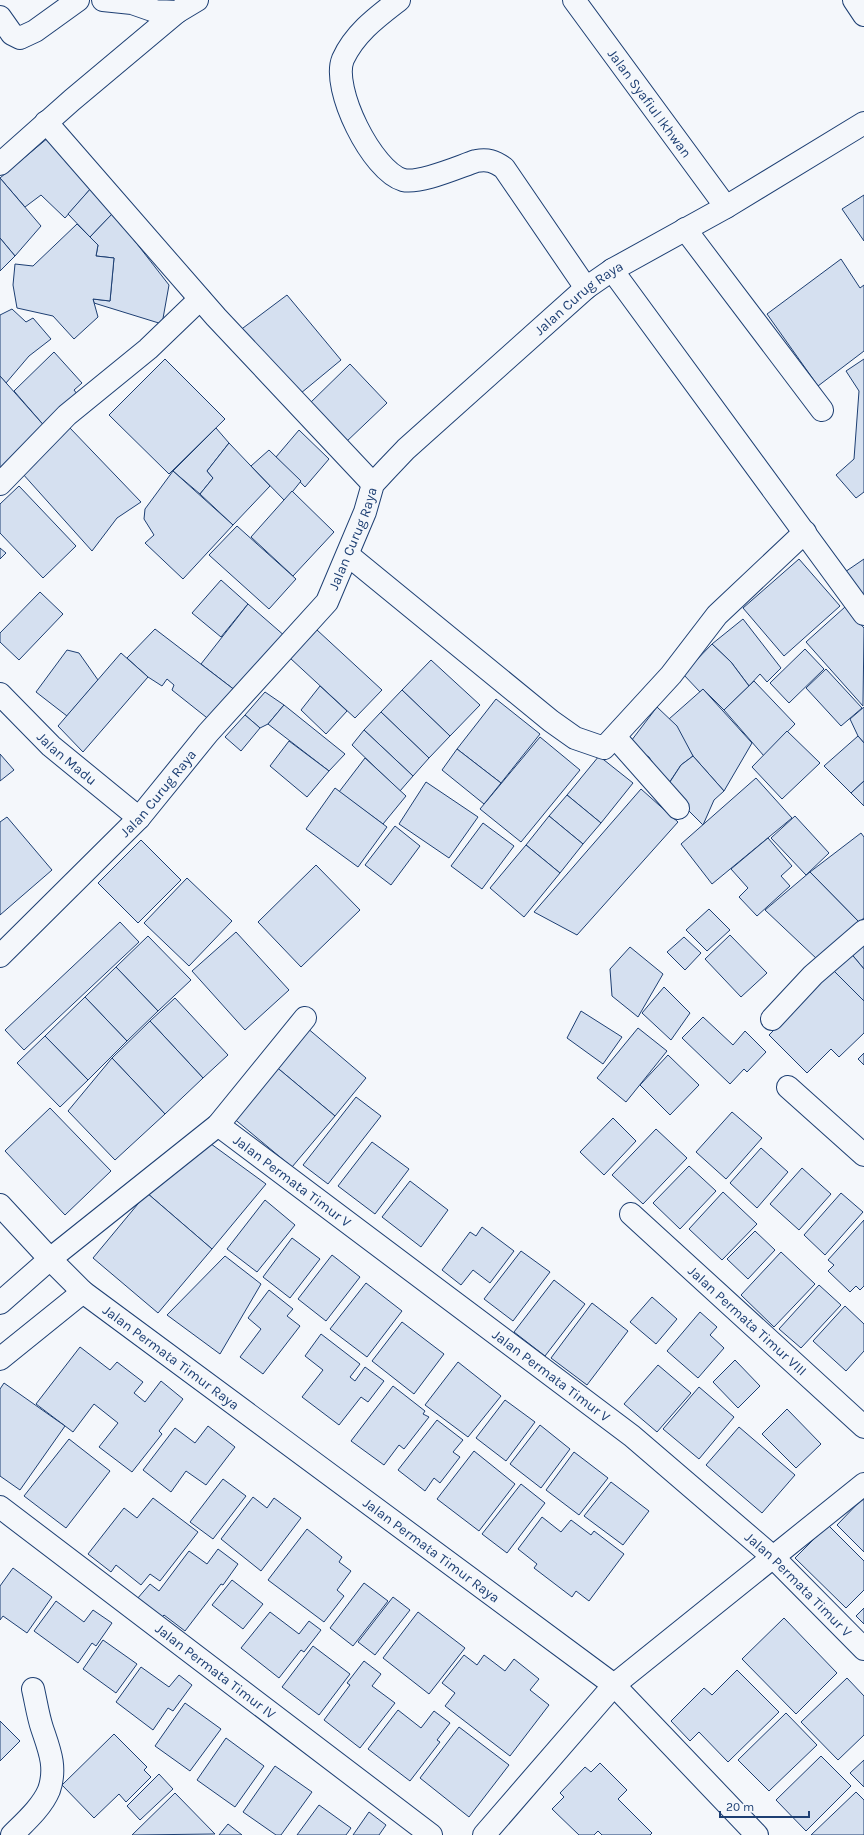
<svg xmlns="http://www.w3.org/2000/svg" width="864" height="1835" font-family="Karla,sans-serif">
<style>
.building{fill:#d5e0f0;stroke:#1d3f73}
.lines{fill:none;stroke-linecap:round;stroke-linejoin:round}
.minor-casing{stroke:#1d3f73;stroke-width:24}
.minor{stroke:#f4f7fb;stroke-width:22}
.labels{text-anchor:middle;stroke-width:3;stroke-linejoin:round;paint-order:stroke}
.street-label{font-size:14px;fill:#1d3f73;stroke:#f4f7fb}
</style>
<rect width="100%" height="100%" fill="#f4f7fb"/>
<!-- building -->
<g class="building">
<path d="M49 137 92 187 65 218 41 195 25 207 0 178Z"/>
<path d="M0 178 41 226 15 256 0 238Z"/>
<path d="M92 187 113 213 90 237 68 214Z"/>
<path d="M864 195V241L842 209Z"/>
<path d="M113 213 169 285 162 324 94 303 93 299 110 301 114 258 96 256 98 245 90 237Z"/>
<path d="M77 224 98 245 96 256 114 258 110 301 93 299 98 317 74 339 53 316 17 308 13 285 15 264 33 266Z"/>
<path d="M0 238 15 256 0 271Z"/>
<path d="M841 259 860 288 864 285V351L818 386 767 314Z"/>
<path d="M287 295 341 360 295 398 235 334Z"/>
<path d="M12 309 26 322 33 318 51 339 29 356 6 383 0 376V315Z"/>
<path d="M54 352 82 383 74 390 81 399 47 429 14 391Z"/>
<path d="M165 359 225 419 169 474 109 415Z"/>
<path d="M864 359V492L856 498 836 475 854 459 859 391 846 371Z"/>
<path d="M350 364 387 403 345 443 308 405Z"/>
<path d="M0 376 47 429 0 473Z"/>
<path d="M69 427 141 502 117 518 92 551 22 473Z"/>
<path d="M216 428 229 443 207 471 213 478 200 494 173 471Z"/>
<path d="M299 430 329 459 305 487 276 457Z"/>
<path d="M229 443 270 486 233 525 200 494 213 478 207 471Z"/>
<path d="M269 450 301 481 285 501 251 466Z"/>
<path d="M173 471 233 525 183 579 145 543 154 535 144 519 145 509Z"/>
<path d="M19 486 76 546 43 578 0 533V504Z"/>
<path d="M292 491 334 532 293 576 251 537Z"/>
<path d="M237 526 296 579 269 609 209 555Z"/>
<path d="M0 548 6 553 0 559Z"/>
<path d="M799 559 840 606 784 656 743 608Z"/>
<path d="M864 559V600L842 574Z"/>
<path d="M221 580 248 604 221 637 192 613Z"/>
<path d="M40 592 63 614 19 660 0 642V633Z"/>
<path d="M248 604 286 637 236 691 201 664Z"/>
<path d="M845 607 864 628 863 706 806 642Z"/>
<path d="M743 619 781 668 767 682 760 674 749 686 731 662 712 644Z"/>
<path d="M155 629 236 691 211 721 172 690 174 685 167 679 162 686 148 677 127 658Z"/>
<path d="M317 630 382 690 355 718 290 658Z"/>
<path d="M712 644 731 662 749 686 724 710 703 689 700 692 683 674Z"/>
<path d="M805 649 824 669 789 703 770 683Z"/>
<path d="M67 650 79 653 98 680 67 716 36 692Z"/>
<path d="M121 653 148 677 83 752 58 726Z"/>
<path d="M431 660 480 705 450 736 402 690Z"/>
<path d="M826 669 862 708 841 726 806 688Z"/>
<path d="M754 681 795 724 764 756 724 710Z"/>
<path d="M320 686 347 711 326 734 301 710Z"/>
<path d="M703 689 752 743 724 791 693 756 669 719Z"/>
<path d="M402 690 450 736 429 758 381 712Z"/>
<path d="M265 692 284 705 268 724 260 728 245 715Z"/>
<path d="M496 699 540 734 501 783 457 749Z"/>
<path d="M284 705 345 754 329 771 268 724Z"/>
<path d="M657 707 677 726 693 756 681 765 667 786 649 757 628 745Z"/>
<path d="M864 707V743L858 736 850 719Z"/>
<path d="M381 712 429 758 413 776 364 730Z"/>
<path d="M245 715 260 728 241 751 225 737Z"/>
<path d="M364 730 413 776 400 791 352 745Z"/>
<path d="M787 731 820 763 782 799 752 767Z"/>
<path d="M858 736 864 743V781L851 793 824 766Z"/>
<path d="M540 737 580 770 521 842 480 809Z"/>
<path d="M289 741 329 771 307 797 270 766Z"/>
<path d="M457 749 501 783 484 804 442 770Z"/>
<path d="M0 754 14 770 0 781Z"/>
<path d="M599 756 633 783 601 823 567 795Z"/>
<path d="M693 756 724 791 714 800 703 825 666 788 681 765Z"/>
<path d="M365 758 406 796 383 824 339 792Z"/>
<path d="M756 778 792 818 712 884 681 844Z"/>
<path d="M864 781V806L851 793Z"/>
<path d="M426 782 478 817 449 858 399 824Z"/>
<path d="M335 788 387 827 358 867 306 829Z"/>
<path d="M641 789 678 822 577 935 534 912Z"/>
<path d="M567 795 601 823 583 844 549 816Z"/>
<path d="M549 816 583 844 560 873 526 845Z"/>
<path d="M795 816 829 853 806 875 771 838Z"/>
<path d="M7 817 52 870 0 915V822Z"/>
<path d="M483 823 514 846 482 889 451 866Z"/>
<path d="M395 826 420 846 391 885 365 865Z"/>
<path d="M861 833 864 837V918L859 922 810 872Z"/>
<path d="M768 838 792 866 781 876 790 886 757 916 739 897 748 888 731 869Z"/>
<path d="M141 840 181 880 138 923 98 883Z"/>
<path d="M526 845 560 873 524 917 490 888Z"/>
<path d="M316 865 360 910 301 967 258 922Z"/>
<path d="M810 872 859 922 818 960 765 910Z"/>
<path d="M187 878 232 921 189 966 144 923Z"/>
<path d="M709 909 730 930 707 951 686 930Z"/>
<path d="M120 922 139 942 24 1050 5 1030Z"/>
<path d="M236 932 289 990 245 1030 192 971Z"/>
<path d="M730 935 767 973 741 997 705 959Z"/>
<path d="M148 936 191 980 158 1011 116 967Z"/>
<path d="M864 936V969L849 951Z"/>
<path d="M684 937 701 953 685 970 667 952Z"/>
<path d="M630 947 663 974 638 1017 612 996 610 969Z"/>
<path d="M849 951 864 969V1001L833 970Z"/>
<path d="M116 967 158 1011 127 1041 85 997Z"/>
<path d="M833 970 864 1001V1033L839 1057 831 1049 807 1073 769 1035Z"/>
<path d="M664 987 690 1013 671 1040 642 1013Z"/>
<path d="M85 997 127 1041 88 1080 45 1036Z"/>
<path d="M175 998 228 1055 203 1078 150 1021Z"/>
<path d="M581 1011 622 1037 603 1064 567 1038Z"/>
<path d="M703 1017 733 1045 745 1031 766 1052 747 1072 744 1069 730 1084 682 1038Z"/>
<path d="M150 1021 203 1078 165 1114 112 1058Z"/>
<path d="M306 1027 366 1078 335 1116 274 1065Z"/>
<path d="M638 1028 667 1051 626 1102 597 1078Z"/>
<path d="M45 1036 88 1080 60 1107 17 1063Z"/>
<path d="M864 1053V1065L858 1059Z"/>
<path d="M668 1055 699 1085 670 1115 640 1085Z"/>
<path d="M112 1058 165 1114 115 1160 68 1111Z"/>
<path d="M274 1065 335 1116 292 1167 232 1117Z"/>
<path d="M356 1097 381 1116 328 1184 303 1165Z"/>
<path d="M50 1108 111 1171 65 1215 5 1151Z"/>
<path d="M732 1112 762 1138 726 1179 696 1152Z"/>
<path d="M613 1118 636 1141 604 1175 580 1152Z"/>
<path d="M656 1129 687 1158 643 1204 612 1175Z"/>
<path d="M207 1141 266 1184 212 1249 147 1193Z"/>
<path d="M372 1142 409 1169 375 1214 338 1186Z"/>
<path d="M761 1148 788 1172 757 1208 730 1183Z"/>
<path d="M689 1166 716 1191 680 1229 653 1203Z"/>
<path d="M802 1168 831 1194 799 1230 770 1204Z"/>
<path d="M410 1181 448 1210 421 1247 382 1217Z"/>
<path d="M723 1192 757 1224 722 1260 689 1229Z"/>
<path d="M147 1193 212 1249 158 1313 93 1258Z"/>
<path d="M841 1193 863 1212 825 1255 804 1235Z"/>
<path d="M265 1200 295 1225 257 1272 227 1249Z"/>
<path d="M864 1220V1286L860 1290 856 1286 850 1292 828 1271 834 1265 828 1260Z"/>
<path d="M482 1227 514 1251 490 1283 473 1270 461 1285 442 1270 470 1232 476 1236Z"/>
<path d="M755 1231 775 1250 748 1279 727 1259Z"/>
<path d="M292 1238 320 1259 290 1298 263 1277Z"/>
<path d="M521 1251 550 1272 513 1321 484 1299Z"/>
<path d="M781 1252 815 1284 774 1327 741 1295Z"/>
<path d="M332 1255 360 1277 326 1321 298 1299Z"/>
<path d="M225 1256 261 1284 220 1354 167 1315Z"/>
<path d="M554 1280 585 1304 545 1356 514 1332Z"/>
<path d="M366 1283 402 1311 367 1357 330 1329Z"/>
<path d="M819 1285 841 1305 801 1348 779 1329Z"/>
<path d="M269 1290 293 1309 287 1316 300 1326 263 1374 240 1357 261 1329 248 1318Z"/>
<path d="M652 1297 677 1319 656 1344 630 1322Z"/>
<path d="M592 1303 628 1331 587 1385 551 1358Z"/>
<path d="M845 1306 864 1324V1351L846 1371 813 1341Z"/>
<path d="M700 1312 717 1327 710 1335 724 1348 698 1378 667 1351Z"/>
<path d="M402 1322 444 1354 414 1394 372 1361Z"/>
<path d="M321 1334 360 1364 350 1377 355 1381 365 1367 384 1381 368 1402 361 1397 339 1425 302 1397 323 1370 305 1356Z"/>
<path d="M80 1347 110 1370 117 1362 143 1382 134 1393 145 1402 161 1381 183 1399 159 1431 162 1434 132 1472 99 1447 118 1423 94 1404 73 1432 36 1404Z"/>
<path d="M735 1360 760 1386 738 1408 713 1382Z"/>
<path d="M458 1362 501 1396 468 1437 425 1405Z"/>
<path d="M658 1365 691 1393 657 1432 624 1404Z"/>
<path d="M4 1383 65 1426 20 1490 0 1476V1389Z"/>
<path d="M393 1386 425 1411 423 1414 429 1417 404 1449 399 1445 384 1465 351 1441Z"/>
<path d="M699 1387 734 1417 699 1459 663 1429Z"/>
<path d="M505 1400 535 1422 506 1461 476 1438Z"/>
<path d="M787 1409 821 1444 796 1468 762 1434Z"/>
<path d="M437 1420 463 1440 453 1452 460 1457 440 1483 434 1478 425 1491 398 1470Z"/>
<path d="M540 1425 570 1449 541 1488 510 1464Z"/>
<path d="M208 1426 235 1447 206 1485 186 1471 171 1492 143 1470 175 1428 195 1443Z"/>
<path d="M739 1427 795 1475 762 1513 706 1465Z"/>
<path d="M69 1439 110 1471 66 1528 24 1496Z"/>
<path d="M474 1451 515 1484 479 1531 437 1499Z"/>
<path d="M574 1452 608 1478 579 1515 546 1490Z"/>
<path d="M223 1479 246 1496 213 1539 190 1522Z"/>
<path d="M611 1482 649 1511 623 1545 584 1516Z"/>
<path d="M521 1484 545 1503 507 1553 482 1534Z"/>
<path d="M253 1497 267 1508 274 1498 301 1518 261 1571 221 1539Z"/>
<path d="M864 1497V1552L837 1525Z"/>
<path d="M153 1498 198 1532 160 1581 150 1574 141 1585 116 1565 111 1572 88 1554 124 1508 137 1518Z"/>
<path d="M542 1517 561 1532 571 1520 591 1535 594 1531 624 1554 589 1601 576 1591 572 1597 534 1568 537 1564 518 1549Z"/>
<path d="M828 1525 864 1561V1590L846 1608 795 1558Z"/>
<path d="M307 1529 342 1557 339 1562 351 1571 337 1590 344 1596 324 1622 268 1580Z"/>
<path d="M218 1549 238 1564 223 1585 221 1584 185 1631 164 1615 161 1618 137 1599 150 1584 159 1591 189 1551 207 1564Z"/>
<path d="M13 1568 52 1597 27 1633 3 1616 0 1620V1586Z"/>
<path d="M232 1580 263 1604 243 1629 212 1605Z"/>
<path d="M364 1583 388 1601 353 1646 330 1628Z"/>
<path d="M393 1597 410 1610 375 1655 358 1642Z"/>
<path d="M56 1601 84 1622 93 1610 112 1623 96 1646 92 1643 78 1663 34 1631Z"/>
<path d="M864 1608V1624L856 1616Z"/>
<path d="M270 1612 299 1634 309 1621 321 1630 304 1652 301 1650 279 1678 241 1648Z"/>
<path d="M418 1612 465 1648 429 1694 383 1658Z"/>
<path d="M784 1618 837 1673 796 1714 742 1659Z"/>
<path d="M103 1640 137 1664 116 1693 83 1669Z"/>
<path d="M313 1646 350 1674 319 1715 282 1687Z"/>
<path d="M464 1655 477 1665 484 1655 505 1671 514 1659 539 1679 530 1690 549 1705 510 1756 445 1706 455 1693 442 1683Z"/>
<path d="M364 1661 381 1674 372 1686 395 1703 360 1748 324 1720 350 1685 347 1683Z"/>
<path d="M141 1667 169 1687 179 1675 192 1685 173 1711 168 1708 153 1730 116 1702Z"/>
<path d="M737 1670 779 1712 728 1762 699 1732 690 1741 671 1721 704 1688 712 1695Z"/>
<path d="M847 1678 864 1696V1735L838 1760 801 1722Z"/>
<path d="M185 1703 221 1729 190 1771 155 1746Z"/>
<path d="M398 1710 421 1728 434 1711 450 1723 437 1740 440 1742 410 1781 368 1749Z"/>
<path d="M786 1713 817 1745 769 1791 738 1760Z"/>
<path d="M0 1721 20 1741 0 1761Z"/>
<path d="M459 1727 509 1765 469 1817 420 1778Z"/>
<path d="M114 1734 147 1767 144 1770 151 1777 126 1802 119 1794 94 1818 62 1785Z"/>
<path d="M226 1738 264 1766 235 1807 197 1780Z"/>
<path d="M821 1756 851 1786 806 1831 776 1800Z"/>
<path d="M864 1760V1787L850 1773Z"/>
<path d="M600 1763 627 1790 618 1799 652 1833 650 1835H602L598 1831 594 1835H579L552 1809 564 1797 560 1793 585 1767 591 1772Z"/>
<path d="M275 1766 312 1792 281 1835H276L243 1812Z"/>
<path d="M159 1774 173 1789 140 1820 127 1806Z"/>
<path d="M856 1792 864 1800V1835H811Z"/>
<path d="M175 1793 215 1834 132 1835Z"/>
<path d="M319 1805 351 1828 346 1835H297Z"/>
<path d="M369 1812 386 1825 379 1835H353Z"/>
<path d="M228 1824 242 1835H219Z"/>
</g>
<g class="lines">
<!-- minor casing -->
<g class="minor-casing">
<g id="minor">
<path d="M103 0 132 3 155 11 177 12 197 0"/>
<path d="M399 0C377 17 355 33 343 59 331 88 372 171 403 180 420 184 458 167 476 161 488 159 494 161 504 168L586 288"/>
<path id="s1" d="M574 0 726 207"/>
<path d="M854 0 864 15"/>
<path d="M0 17 12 34 20 38 35 31 78 0"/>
<path d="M46 122 216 317 373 484"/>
<path d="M0 164 72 100 177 12"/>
<path d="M685 229 822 410"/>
<path d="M612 270 864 614"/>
<path d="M0 484 67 415 148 349 200 299"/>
<path d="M348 555 551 721 575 738 604 748 671 675 717 615 805 532"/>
<path id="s2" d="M0 694 51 746 139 818"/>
<path d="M615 737 678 808"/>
<path id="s3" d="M0 956 139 818 208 733 327 602 365 512 373 484 386 470 406 449 586 288 612 270 726 207 864 123"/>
<path d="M772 1019 813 975 864 931"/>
<path d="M788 1087 864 1155"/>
<path id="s4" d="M218 1125 632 1436 773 1557 864 1649"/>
<path id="s5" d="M0 1205 50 1259 83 1292 614 1685 757 1835"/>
<path id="s6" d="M631 1214 864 1427"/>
<path d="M0 1303 50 1259 218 1125 305 1018"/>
<path d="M0 1359 83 1292"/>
<path id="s7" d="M0 1507 431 1835"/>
<path d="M12 1835C25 1822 42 1807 49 1790 57 1767 49 1749 42 1728 38 1716 36 1702 33 1689"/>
<path d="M484 1835 614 1685 864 1484"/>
</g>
</g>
<!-- minor -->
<use href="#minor" class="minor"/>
</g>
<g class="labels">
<!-- street labels -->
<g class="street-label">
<text dy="5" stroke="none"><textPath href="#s1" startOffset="128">Jalan Syafiul Ikhwan</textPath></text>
<text dy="5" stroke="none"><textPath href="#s3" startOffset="887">Jalan Curug Raya</textPath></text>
<text dy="5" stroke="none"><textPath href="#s3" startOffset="551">Jalan Curug Raya</textPath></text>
<text dy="5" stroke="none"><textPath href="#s2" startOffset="93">Jalan Madu</textPath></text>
<text dy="5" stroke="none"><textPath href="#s3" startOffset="227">Jalan Curug Raya</textPath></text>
<text dy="5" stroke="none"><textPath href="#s4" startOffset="93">Jalan Permata Timur V</textPath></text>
<text dy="5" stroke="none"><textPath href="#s6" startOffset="158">Jalan Permata Timur VIII</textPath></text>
<text dy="5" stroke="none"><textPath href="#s5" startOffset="230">Jalan Permata Timur Raya</textPath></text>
<text dy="5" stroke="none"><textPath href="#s4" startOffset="417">Jalan Permata Timur V</textPath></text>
<text dy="5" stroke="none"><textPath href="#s5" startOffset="554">Jalan Permata Timur Raya</textPath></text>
<text dy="5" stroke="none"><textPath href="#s4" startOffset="741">Jalan Permata Timur V</textPath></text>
<text dy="5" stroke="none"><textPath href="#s7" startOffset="271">Jalan Permata Timur IV</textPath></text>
</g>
</g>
<!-- scale -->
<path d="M720 1811v6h89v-6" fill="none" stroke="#1d3f73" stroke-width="2"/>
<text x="726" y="1811" font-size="12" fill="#1d3f73" stroke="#f4f7fb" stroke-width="3" paint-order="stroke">20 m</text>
</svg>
